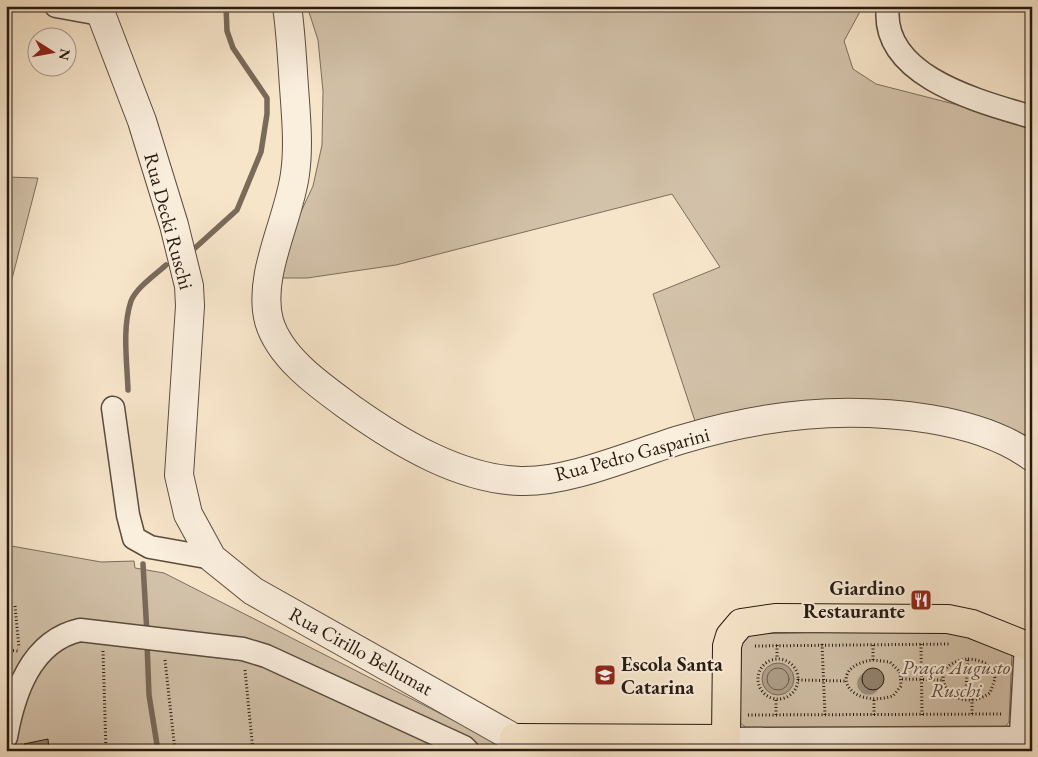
<svg xmlns="http://www.w3.org/2000/svg" width="1038" height="757" font-family="'EB Garamond',serif">
<style>
.green{fill:#d3c2aa;stroke:#7c6e5d}
.water{fill:#b0a08b;stroke:#796a5a}
.lines{fill:none;stroke-linecap:round;stroke-linejoin:round}
.shore{stroke:#6b5d4e;stroke-width:1}
.stream{stroke:#796a5a;stroke-width:5.5}
.building{fill:#938471;stroke:#261a10;filter:url(#shadow)}
.minor-casing{stroke:#5a4d3e;stroke-width:25}
.tertiary-casing{stroke:#5a4d3e;stroke-width:30}
.primary-casing{stroke:#261a10;stroke-width:30}
.path{stroke:#261a10;stroke-width:3;stroke-dasharray:1 2.5;stroke-linecap:butt}
.minor{stroke:#faeedd;stroke-width:22}
.tertiary{stroke:#faeedd;stroke-width:28}
.primary{stroke:#f7e5ca;stroke-width:28}
.labels{text-anchor:middle;stroke-width:4;stroke-linejoin:round;paint-order:stroke}
.street-label{font-size:20px;fill:#261a10;stroke:#faeedd}
.poi-label{font-size:20px;font-weight:bold;fill:#261a10;stroke:#faeedd;text-anchor:end}
.park-label{font-size:20px;font-style:italic;fill:#5a4c3e;stroke:#faeedd}
</style>
<defs>
<filter id="shadow"><feDropShadow dx="-4.5" dy="4.5" stdDeviation="0" flood-color="#0004"/></filter>
</defs>
<rect width="100%" height="100%" fill="#f7e5ca"/>
<filter id="stains"><feTurbulence type="fractalNoise" baseFrequency=".004" numOctaves="4"/><feColorMatrix values="0 0 0 0 .2 0 0 0 0 .09 0 0 0 0 .02 0 0 0 .5 -.17"/></filter>
<radialGradient id="worn" r=".72"><stop offset=".6" stop-color="#630" stop-opacity="0"/><stop offset="1" stop-color="#630" stop-opacity=".3"/></radialGradient>
<!-- green -->
<g class="green">
<path d="M307 6H863L844 41 853 69 876 84 1032 124V451L944 416 697 427 653 294 720 267 672 194 396 265 307 278H270L313 186 322 145 323 91 318 40Z"/>
<path d="M6 177 38 178 6 302Z"/>
<path d="M6 545 101 562 134 561 135 568 164 573 504 746V751H6Z"/>
<path d="M960 629 1012 653 1009 722 1005 727 747 728 740 723 741 637 745 634Z"/>
</g>
<!-- water -->
<circle class="water" cx="778" cy="679" r="16"/>
<g class="lines">
<!-- shore -->
<circle class="shore" cx="778" cy="679" r="11"/>
<!-- stream -->
<g class="stream">
<path d="M195 248 237 210 261 152 267 114V98L233 48 227 31 226 6"/>
<path d="M128 390C127 362 122 328 131 301 137 287 155 275 166 265"/>
<path d="M143 564 147 634"/>
<path d="M147 643 149 695 158 751"/>
</g>
</g>
<!-- building -->
<g class="building">
<circle cx="873" cy="679" r="11"/>
<path d="M48 739 49 751H25L24 744Z"/>
</g>
<g class="lines">
<!-- minor casing -->
<g class="minor-casing">
<g id="minor">
<path d="M56 6 100 14"/>
<path d="M888 6C879 77 982 102 1032 117"/>
<path d="M113 408 128 515 134 538 150 547 212 558"/>
<path d="M6 737C14 693 31 641 80 630L243 649 266 656 464 747 468 751"/>
<path d="M726 739 1020 738"/>
<path d="M1020 751 1026 645"/>
</g>
</g>
<!-- tertiary casing -->
<g class="tertiary-casing">
<g id="tertiary">
<path d="M98 6 142 121 174 225 189 286 190 306 179 475 188 514 212 558 253 591 514 738"/>
<path d="M287 6C291 33 292 60 294 87 296 116 299 146 295 174 289 220 257 275 269 321 280 359 322 387 352 409 400 443 460 479 520 481 569 483 635 453 683 439 766 414 844 406 930 419 966 425 1002 435 1032 457"/>
</g>
</g>
<!-- primary casing -->
<g class="primary-casing">
<path id="primary" d="M513 751 514 738 726 739 727 646 730 636 741 623 775 618 948 619 972 624 1032 648"/>
</g>
<!-- path -->
<g class="path">
<path d="M15 606 19 648"/>
<path d="M822 644 825 715"/>
<path d="M921 644 922 715"/>
<path d="M777 645V659"/>
<path d="M873 645V660"/>
<path d="M755 646 951 644"/>
<path d="M6 650 18 651"/>
<path d="M103 651 106 751"/>
<circle cx="778" cy="679" r="20"/>
<path d="M968 659C982 660 993 664 995 679L990 693C951 719 919 664 968 659Z"/>
<path d="M165 660 175 751"/>
<path d="M873 660 890 662 900 672 901 686 893 696C846 710 826 666 873 660Z"/>
<path d="M245 670 253 751"/>
<path d="M902 679 943 680"/>
<path d="M798 680 847 681"/>
<path d="M966 689 968 659"/>
<path d="M874 700V715"/>
<path d="M972 714V699"/>
<path d="M748 715 1002 714"/>
<path d="M776 715V699"/>
</g>
<!-- minor -->
<use href="#minor" class="minor"/>
<!-- tertiary -->
<use href="#tertiary" class="tertiary"/>
<!-- primary -->
<use href="#primary" class="primary"/>
</g>
<!-- icons -->
<defs>
<g id="restaurant-square" transform="scale(1.125)"><rect x="-9" y="-9" width="18" height="18" rx="4" fill="#8f2418" stroke="#faeedd"/><path d="M-5-6h1v4h1v-4h1v4h1v-4h1v5L-1.5 .5V6h-2V.5L-5-1ZM5-6V6H3V1.5H1.5Q1.5-4 5-6Z" fill="#fff"/></g>
<g id="school-square" transform="scale(1.125)"><rect x="-9" y="-9" width="18" height="18" rx="4" fill="#8f2418" stroke="#faeedd"/><path d="M0-5L7-2L0 1L-7-2ZM-4 1L0 2.5L4 1V4Q0 6-4 4Z" fill="#fff"/></g>
</defs>
<g fill-rule="evenodd">
<use href="#restaurant-square" x="921" y="600"/>
<use href="#school-square" x="605" y="675"/>
</g>
<g class="labels">
<!-- street labels -->
<g class="street-label">
<text transform="translate(169 221) rotate(75)" y="7">Rua Decki Ruschi</text>
<text transform="translate(632 454) rotate(-15)" y="7">Rua Pedro Gasparini</text>
<text transform="translate(361 651) rotate(29)" y="7">Rua Cirillo Bellumat</text>
</g>
<!-- poi labels -->
<g class="poi-label">
<text x="905" y="595">Giardino<tspan x="905" dy="23">Restaurante</tspan></text>
<text x="621" y="671" text-anchor="start">Escola Santa<tspan x="621" dy="23">Catarina</tspan></text>
</g>
<!-- park labels -->
<g class="park-label">
<text x="956" y="674">Praça Augusto<tspan x="956" dy="23">Ruschi</tspan></text>
</g>
</g>
<!-- margin -->
<rect width="1038" height="757" fill="none" stroke="#f7e5ca" stroke-width="25"/>
<rect x="8" y="8" width="1023" height="742" fill="none" stroke="#261a10" stroke-width="2.5"/>
<rect x="12" y="12" width="1013" height="732" fill="none" stroke="#261a10"/>
<!-- north arrow -->
<g transform="translate(52 52) rotate(101)"><circle r="24" fill="#faeedd" stroke="#a5998b"/>
<path d="M0-4L9 19L0 12L-9 19Z" fill="#8f2418"/>
<text y="-8" font-size="14" font-weight="bold" text-anchor="middle" fill="#261a10">N</text>
</g>
<rect width="100%" height="100%" filter="url(#stains)"/>
<rect width="100%" height="100%" fill="url(#worn)"/>
</svg>
